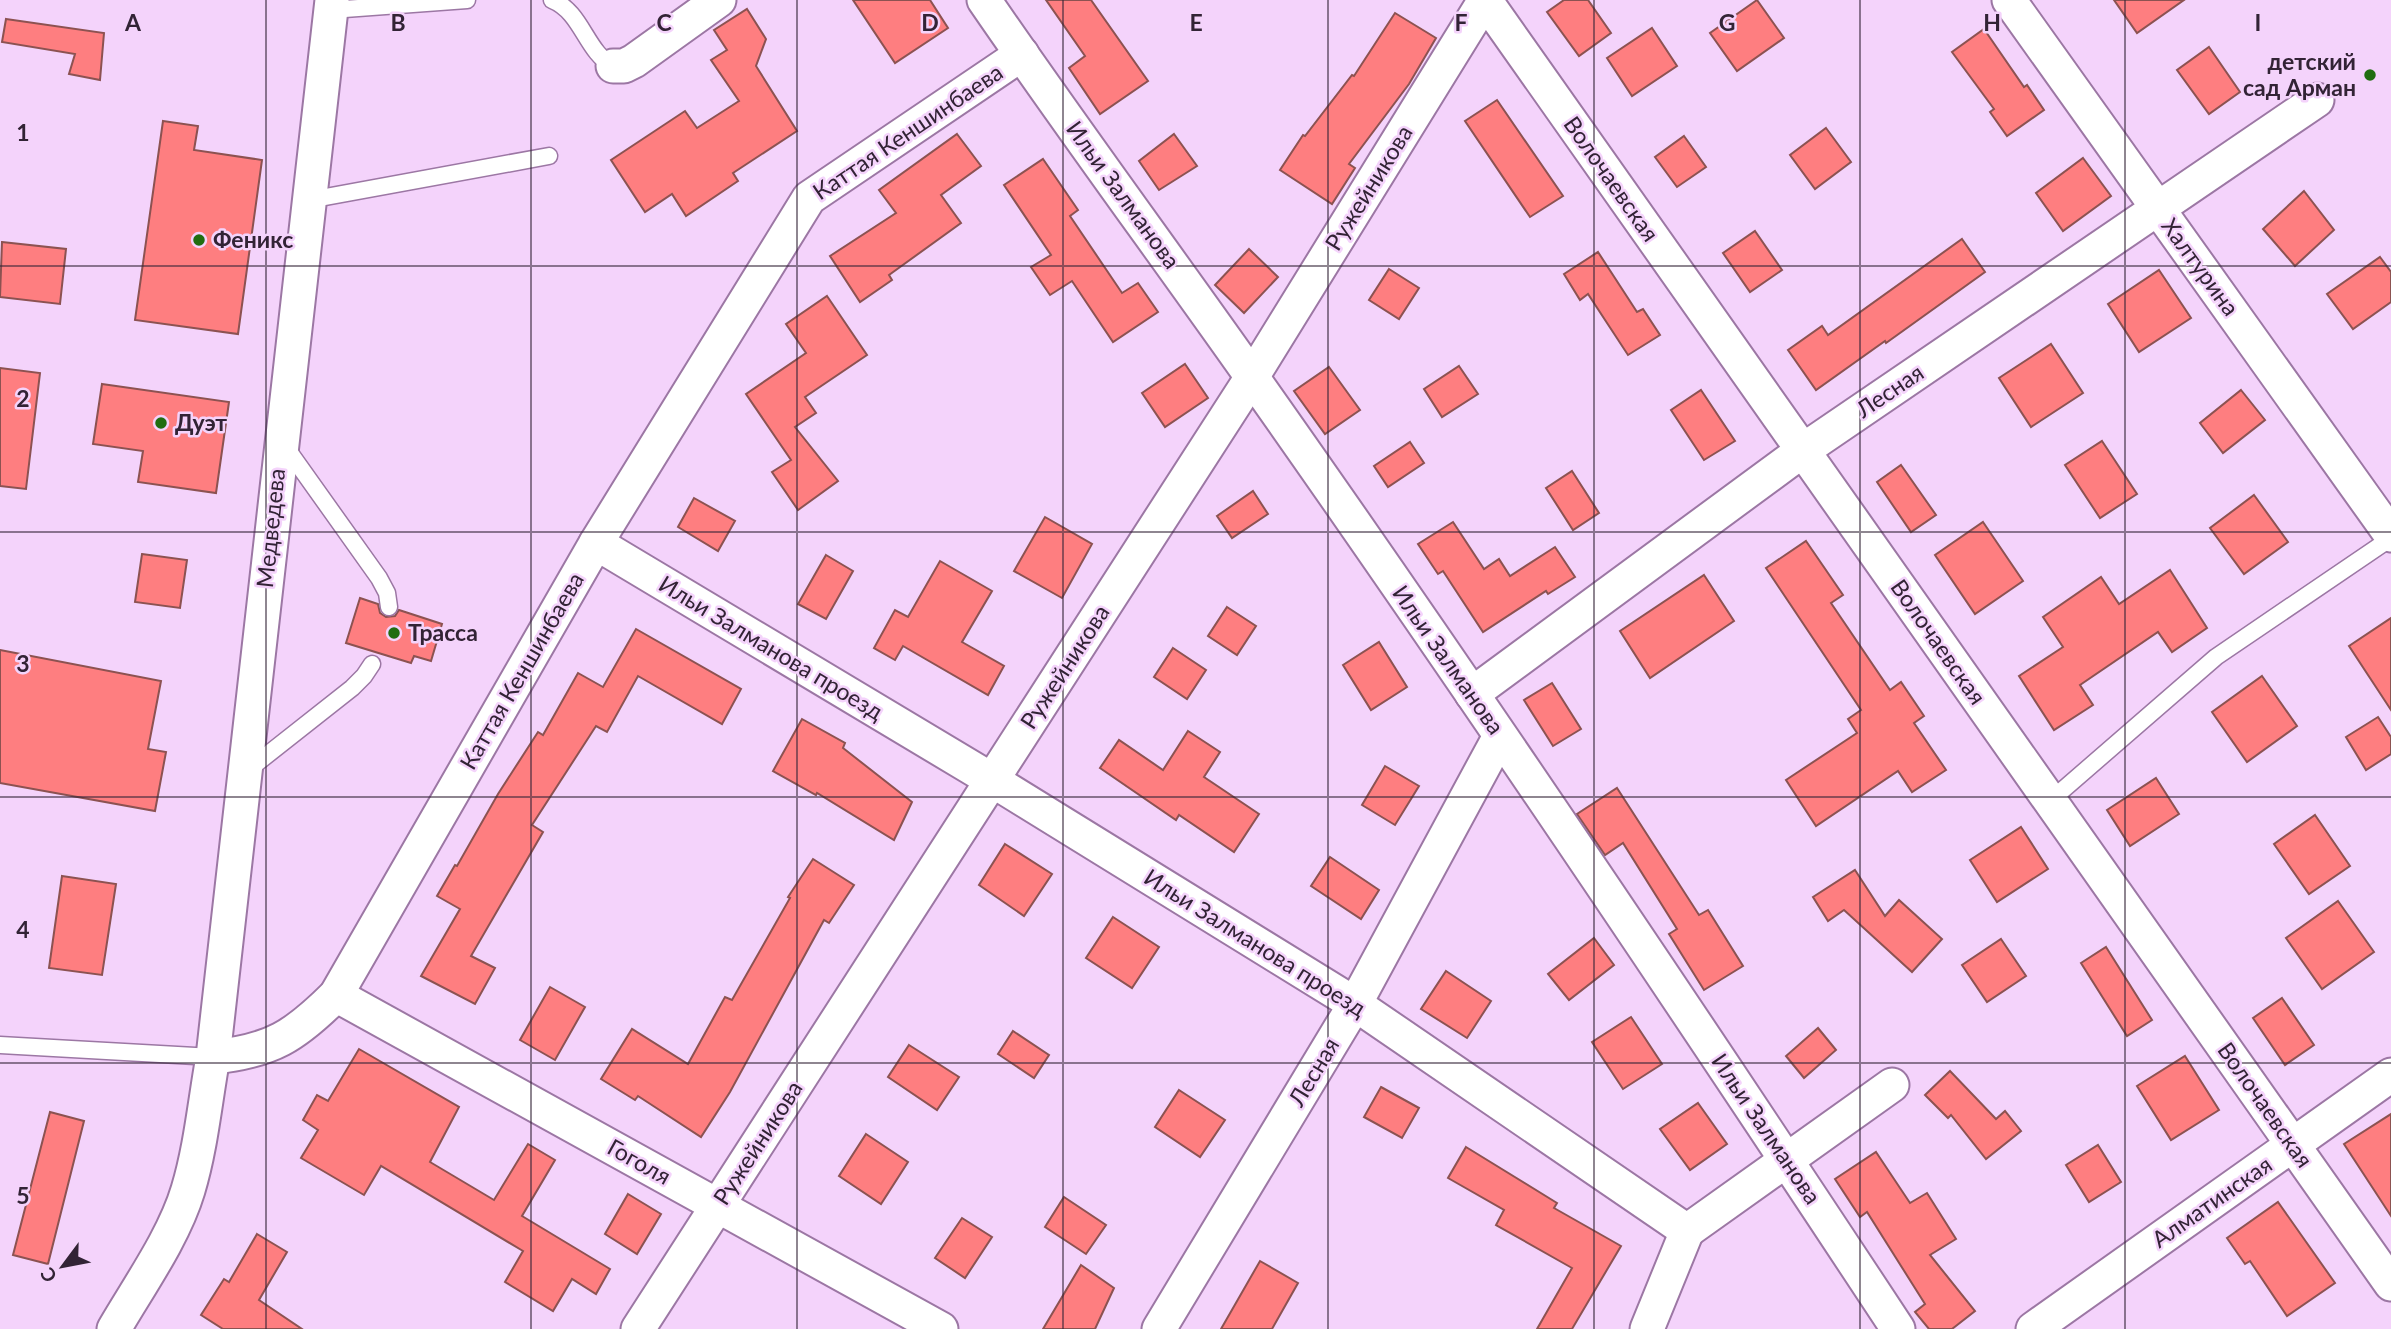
<svg xmlns="http://www.w3.org/2000/svg" width="2391" height="1329" font-family="Lato,sans-serif">
<style>
.building{fill:#fe7e80;stroke:#8c5251;stroke-width:2}
.lines{fill:none;stroke-linecap:round;stroke-linejoin:round}
.service-casing{stroke:#9c77a4;stroke-width:19}
.minor-casing{stroke:#9c77a4;stroke-width:37}
.service{stroke:#fff;stroke-width:16}
.minor{stroke:#fff;stroke-width:33}
.grid{fill:none;stroke:#322335;stroke-width:2;stroke-opacity:0.55}
.poi-dot{fill:#206d10;stroke:#f4d3fb;stroke-width:2.5}
.labels{text-anchor:middle;stroke-width:5;stroke-linejoin:round;paint-order:stroke}
.poi-label{font-size:23px;font-weight:bold;fill:#322335;stroke:#f4d3fb;text-anchor:start}
.street-label{font-size:23px;fill:#322335;stroke:#f4d3fb}
.grid-label{font-size:23px;text-anchor:middle;font-weight:bold;fill:#322335;stroke:#f4d3fb;stroke-width:5;stroke-linejoin:round;paint-order:stroke}
</style>
<rect width="100%" height="100%" fill="#f4d3fb"/>
<!-- building -->
<g class="building">
<path d="M853 0H930L948 28 895 63Z"/>
<path d="M1046 0H1091L1148 81 1100 114 1069 68 1085 56Z"/>
<path d="M1564 0H1588L1611 33 1579 56 1547 12Z"/>
<path d="M1757 0 1784 38 1737 71 1710 33Z"/>
<path d="M2114 0H2184L2137 33Z"/>
<path d="M747 9 766 39 756 66 797 131 733 173 738 181 686 216 672 194 645 212 611 160 685 111 697 128 739 101 711 60 727 50 714 30Z"/>
<path d="M1395 13 1436 38 1409 84 1349 164 1355 168 1332 204 1280 170 1303 135 1305 136 1352 75 1354 76Z"/>
<path d="M6 19 104 33 100 80 69 74 75 54 2 42Z"/>
<path d="M1652 28 1677 66 1632 96 1607 58Z"/>
<path d="M1984 29 2024 87 2027 85 2044 110 2007 136 1990 112 1994 109 1952 52Z"/>
<path d="M2209 47 2240 92 2209 114 2177 70Z"/>
<path d="M1497 100 1563 196 1530 217 1465 121Z"/>
<path d="M163 121 198 126 194 150 262 160 238 334 135 320Z"/>
<path d="M1826 128 1851 162 1815 189 1790 155Z"/>
<path d="M957 134 981 166 941 195 961 223 889 275 892 280 860 302 830 256 896 213 879 190Z"/>
<path d="M1174 134 1197 166 1159 190 1139 161Z"/>
<path d="M1684 136 1706 167 1677 187 1655 157Z"/>
<path d="M2083 158 2111 196 2063 231 2036 193Z"/>
<path d="M1043 159 1078 210 1070 216 1122 293 1138 283 1158 312 1113 342 1072 281 1050 295 1031 267 1051 255 1004 185Z"/>
<path d="M2304 191 2334 230 2295 266 2263 229Z"/>
<path d="M1755 231 1782 270 1750 292 1723 253Z"/>
<path d="M1962 239 1985 272 1886 343 1885 341 1816 390 1788 350 1822 326 1828 335Z"/>
<path d="M2 242 66 249 60 304 0 297Z"/>
<path d="M1249 249 1278 277 1244 313 1215 285Z"/>
<path d="M1598 252 1637 312 1643 309 1660 335 1628 355 1588 294 1580 300 1564 274Z"/>
<path d="M2380 257 2391 272V302L2353 329 2327 294Z"/>
<path d="M1389 269 1419 288 1399 319 1369 300Z"/>
<path d="M2159 270 2191 318 2139 352 2108 304Z"/>
<path d="M827 296 867 355 805 397 816 413 795 427 838 481 798 510 772 472 791 460 746 394 806 353 786 324Z"/>
<path d="M2051 344 2083 393 2031 427 1999 378Z"/>
<path d="M1185 364 1208 398 1165 427 1142 393Z"/>
<path d="M1459 366 1478 394 1442 417 1424 389Z"/>
<path d="M1329 367 1360 410 1325 434 1294 391Z"/>
<path d="M0 368 40 373 26 489 0 486Z"/>
<path d="M102 384 229 402 216 493 138 482 143 451 93 444Z"/>
<path d="M1701 390 1735 441 1704 460 1671 410Z"/>
<path d="M2241 390 2265 420 2223 453 2200 423Z"/>
<path d="M2102 441 2137 494 2100 518 2065 465Z"/>
<path d="M1410 442 1424 463 1388 487 1374 466Z"/>
<path d="M1901 465 1936 515 1911 532 1877 482Z"/>
<path d="M1572 471 1599 513 1573 530 1546 488Z"/>
<path d="M1253 491 1268 514 1232 538 1217 516Z"/>
<path d="M2254 495 2288 542 2244 574 2210 528Z"/>
<path d="M694 498 735 521 718 551 678 527Z"/>
<path d="M1045 517 1092 544 1062 598 1014 571Z"/>
<path d="M1453 522 1484 569 1499 559 1510 576 1555 547 1575 577 1548 594 1546 591 1483 632 1443 571 1438 574 1418 544Z"/>
<path d="M1983 522 2023 581 1975 614 1935 555Z"/>
<path d="M1806 541 1843 595 1831 603 1890 690 1901 682 1924 716 1914 723 1946 770 1912 792 1898 771 1816 826 1786 780 1857 733 1848 719 1861 710 1766 568Z"/>
<path d="M142 554 187 560 180 608 135 602Z"/>
<path d="M826 555 853 571 826 619 798 604Z"/>
<path d="M940 561 992 591 962 642 1004 666 988 695 903 646 895 660 874 648 895 610 908 617Z"/>
<path d="M2170 570 2207 628 2172 652 2158 632 2080 685 2093 705 2054 730 2019 676 2063 647 2043 617 2101 577 2119 604Z"/>
<path d="M1704 575 1734 621 1650 678 1620 631Z"/>
<path d="M360 598 378 604 380 613 386 617 395 616 399 610 442 624 431 661 414 656 411 663 346 643Z"/>
<path d="M1227 607 1256 626 1237 655 1208 636Z"/>
<path d="M2391 618V710L2349 646Z"/>
<path d="M636 629 741 689 722 724 638 676 607 732 596 726 532 825 543 832 471 956 495 968 475 1004 421 976 460 909 437 896 455 865 457 866 498 794 538 732 543 735 578 673 603 687Z"/>
<path d="M1379 642 1407 687 1371 710 1343 665Z"/>
<path d="M1173 648 1206 670 1187 699 1154 677Z"/>
<path d="M0 650 161 681 148 749 166 752 155 811 0 783Z"/>
<path d="M2262 676 2297 726 2247 762 2212 712Z"/>
<path d="M1552 683 1581 729 1553 746 1524 700Z"/>
<path d="M2378 717 2391 737V754L2366 770 2346 737Z"/>
<path d="M802 719 845 743 843 748 912 802 894 840 817 793 816 795 773 771Z"/>
<path d="M1188 731 1220 752 1204 777 1259 814 1234 852 1179 815 1176 820 1100 768 1119 740 1163 770Z"/>
<path d="M1385 766 1419 786 1395 825 1362 805Z"/>
<path d="M2156 778 2179 814 2130 846 2107 810Z"/>
<path d="M1617 788 1699 915 1708 910 1743 966 1704 990 1669 934 1677 929 1623 843 1605 855 1577 814Z"/>
<path d="M2315 815 2350 866 2309 894 2274 844Z"/>
<path d="M2021 827 2048 869 1997 902 1970 860Z"/>
<path d="M1005 844 1052 874 1024 916 979 885Z"/>
<path d="M1330 857 1379 890 1361 919 1311 886Z"/>
<path d="M813 859 854 885 829 923 824 920 730 1092 701 1137 638 1096 635 1100 601 1079 632 1029 688 1064 725 997 732 1000 790 898 788 897Z"/>
<path d="M1855 870 1885 916 1899 900 1942 939 1912 972 1844 910 1828 921 1813 897Z"/>
<path d="M62 876 116 884 102 975 49 968Z"/>
<path d="M2338 901 2374 952 2322 989 2286 938Z"/>
<path d="M1113 917 1159 947 1132 988 1086 958Z"/>
<path d="M1594 938 1614 965 1569 1000 1548 974Z"/>
<path d="M2001 939 2026 976 1987 1002 1962 965Z"/>
<path d="M2106 947 2152 1020 2127 1036 2081 963Z"/>
<path d="M1446 971 1491 1001 1467 1038 1421 1009Z"/>
<path d="M550 987 585 1007 555 1060 520 1040Z"/>
<path d="M2282 998 2314 1045 2285 1065 2253 1018Z"/>
<path d="M1631 1017 1662 1064 1623 1089 1592 1042Z"/>
<path d="M1818 1028 1836 1050 1804 1078 1786 1056Z"/>
<path d="M1013 1031 1049 1055 1034 1078 998 1054Z"/>
<path d="M909 1045 959 1077 937 1110 888 1077Z"/>
<path d="M359 1049 459 1107 430 1162 494 1200 528 1144 555 1160 522 1216 610 1269 596 1294 572 1279 553 1311 505 1282 523 1251 381 1166 364 1195 301 1158 318 1130 303 1120 317 1095 328 1101Z"/>
<path d="M2185 1056 2219 1110 2171 1140 2137 1086Z"/>
<path d="M1950 1071 1996 1119 2005 1111 2021 1131 1986 1159 1951 1115 1948 1118 1925 1095Z"/>
<path d="M1381 1087 1419 1108 1402 1138 1364 1117Z"/>
<path d="M1179 1090 1225 1120 1200 1157 1155 1127Z"/>
<path d="M1698 1103 1727 1144 1690 1170 1660 1129Z"/>
<path d="M50 1112 84 1121 48 1264 13 1255Z"/>
<path d="M2391 1114V1216L2344 1144Z"/>
<path d="M866 1134 908 1162 881 1204 839 1176Z"/>
<path d="M2098 1145 2121 1182 2089 1202 2066 1165Z"/>
<path d="M1466 1147 1557 1203 1554 1208 1621 1246 1572 1329H1537L1572 1268 1496 1225 1504 1210 1448 1178Z"/>
<path d="M1876 1152 1910 1203 1927 1193 1956 1239 1930 1255 1975 1311 1952 1329H1929L1915 1312 1925 1304 1867 1212 1860 1217 1835 1179Z"/>
<path d="M628 1194 661 1214 637 1254 605 1234Z"/>
<path d="M1064 1197 1106 1225 1086 1254 1045 1227Z"/>
<path d="M2278 1202 2335 1283 2287 1316 2250 1261 2245 1264 2227 1238Z"/>
<path d="M962 1218 992 1237 965 1278 935 1258Z"/>
<path d="M257 1234 287 1252 259 1300 302 1329H223L201 1315 224 1279 229 1282Z"/>
<path d="M1260 1261 1298 1283 1272 1329H1221Z"/>
<path d="M1081 1265 1114 1288 1095 1329H1043Z"/>
</g>
<g class="lines">
<!-- service casing -->
<g class="service-casing">
<g id="service">
<path d="M552 0C582 12 586 52 613 66"/>
<path d="M331 10 467 0"/>
<path d="M309 200 549 156"/>
<path d="M285 446 379 578 387 593 389 607"/>
<path d="M248 770 352 688 364 676 372 664"/>
<path d="M2050 801 2216 657 2391 538"/>
<path d="M0 1045 213 1057"/>
</g>
</g>
<!-- minor casing -->
<g class="minor-casing">
<g id="minor">
<path d="M984 0C1071 127 1163 251 1252 377 1473 690 1687 1009 1898 1329"/>
<path d="M1485 0 2391 1284"/>
<path d="M2009 0 2391 535"/>
<path d="M613 66H624L634 61 719 0"/>
<path d="M596 543 992 780 1355 1004 1687 1231"/>
<path d="M1472 694 1802 451 2317 100"/>
<path d="M336 995 941 1329"/>
<path d="M213 1057C272 1051 295 1036 336 995L596 543 809 198 1022 54"/>
<path d="M1687 1231 1892 1085"/>
<path d="M114 1329C139 1286 174 1237 188 1190 201 1147 205 1101 213 1057L332 0"/>
<path d="M638 1329 1252 377 1485 0"/>
<path d="M1159 1329 1355 1004 1500 736"/>
<path d="M1647 1329 1687 1231"/>
<path d="M2033 1329 2391 1075"/>
</g>
</g>
<!-- service -->
<use href="#service" class="service"/>
<!-- minor -->
<use href="#minor" class="minor"/>
</g>
<!-- grid -->
<path class="grid" d="M266 0V1329M531 0V1329M797 0V1329M1063 0V1329M1328 0V1329M1594 0V1329M1860 0V1329M2125 0V1329M0 266H2391M0 532H2391M0 797H2391M0 1063H2391"/>
<!-- markers -->
<g class="poi-dot">
<circle cx="2370" cy="75" r="7"/>
<circle cx="199" cy="240" r="7"/>
<circle cx="161" cy="423" r="7"/>
<circle cx="394" cy="633" r="7"/>
</g>
<g class="labels">
<!-- poi labels -->
<g class="poi-label">
<text x="2356" y="70" text-anchor="end">детский<tspan x="2356" dy="26">сад Арман</tspan></text>
<text x="213" y="248">Феникс</text>
<text x="175" y="431">Дуэт</text>
<text x="408" y="641">Трасса</text>
</g>
<!-- street labels -->
<g class="street-label">
<text transform="translate(908 132) rotate(-34)" y="8">Каттая Кеншинбаева</text>
<text transform="translate(1611 179) rotate(55)" y="8">Волочаевская</text>
<text transform="translate(1369 188) rotate(-58)" y="8">Ружейникова</text>
<text transform="translate(1123 195) rotate(54)" y="8">Ильи Залманова</text>
<text transform="translate(2200 267) rotate(54)" y="8">Халтурина</text>
<text transform="translate(1890 391) rotate(-34)" y="8">Лесная</text>
<text transform="translate(271 528) rotate(-84)" y="8">Медведева</text>
<text transform="translate(1938 642) rotate(55)" y="8">Волочаевская</text>
<text transform="translate(771 648) rotate(31)" y="8">Ильи Залманова проезд</text>
<text transform="translate(1448 660) rotate(55)" y="8">Ильи Залманова</text>
<text transform="translate(1065 667) rotate(-57)" y="8">Ружейникова</text>
<text transform="translate(522 671) rotate(-60)" y="8">Каттая Кеншинбаева</text>
<text transform="translate(1255 943) rotate(32)" y="8">Ильи Залманова проезд</text>
<text transform="translate(1314 1072) rotate(-59)" y="8">Лесная</text>
<text transform="translate(2265 1105) rotate(55)" y="8">Волочаевская</text>
<text transform="translate(1766 1129) rotate(56)" y="8">Ильи Залманова</text>
<text transform="translate(758 1143) rotate(-57)" y="8">Ружейникова</text>
<text transform="translate(639 1162) rotate(29)" y="8">Гоголя</text>
<text transform="translate(2212 1202) rotate(-35)" y="8">Алматинская</text>
</g>
</g>
<g class="grid-label">
<text x="133" y="31">A</text>
<text x="398" y="31">B</text>
<text x="664" y="31">C</text>
<text x="930" y="31">D</text>
<text x="1196" y="31">E</text>
<text x="1461" y="31">F</text>
<text x="1727" y="31">G</text>
<text x="1992" y="31">H</text>
<text x="2258" y="31">I</text>
<text x="23" y="141">1</text>
<text x="23" y="407">2</text>
<text x="23" y="672">3</text>
<text x="23" y="938">4</text>
<text x="23" y="1204">5</text>
</g>
<!-- north arrow -->
<g transform="translate(63 1266) rotate(238)" stroke="#f4d3fb" stroke-width="5" paint-order="stroke">
<path d="M0-5L12 26L0 18L-12 26Z" fill="#322335"/>
<text y="-10" font-size="19" font-weight="bold" text-anchor="middle" fill="#322335">С</text>
</g>
</svg>
